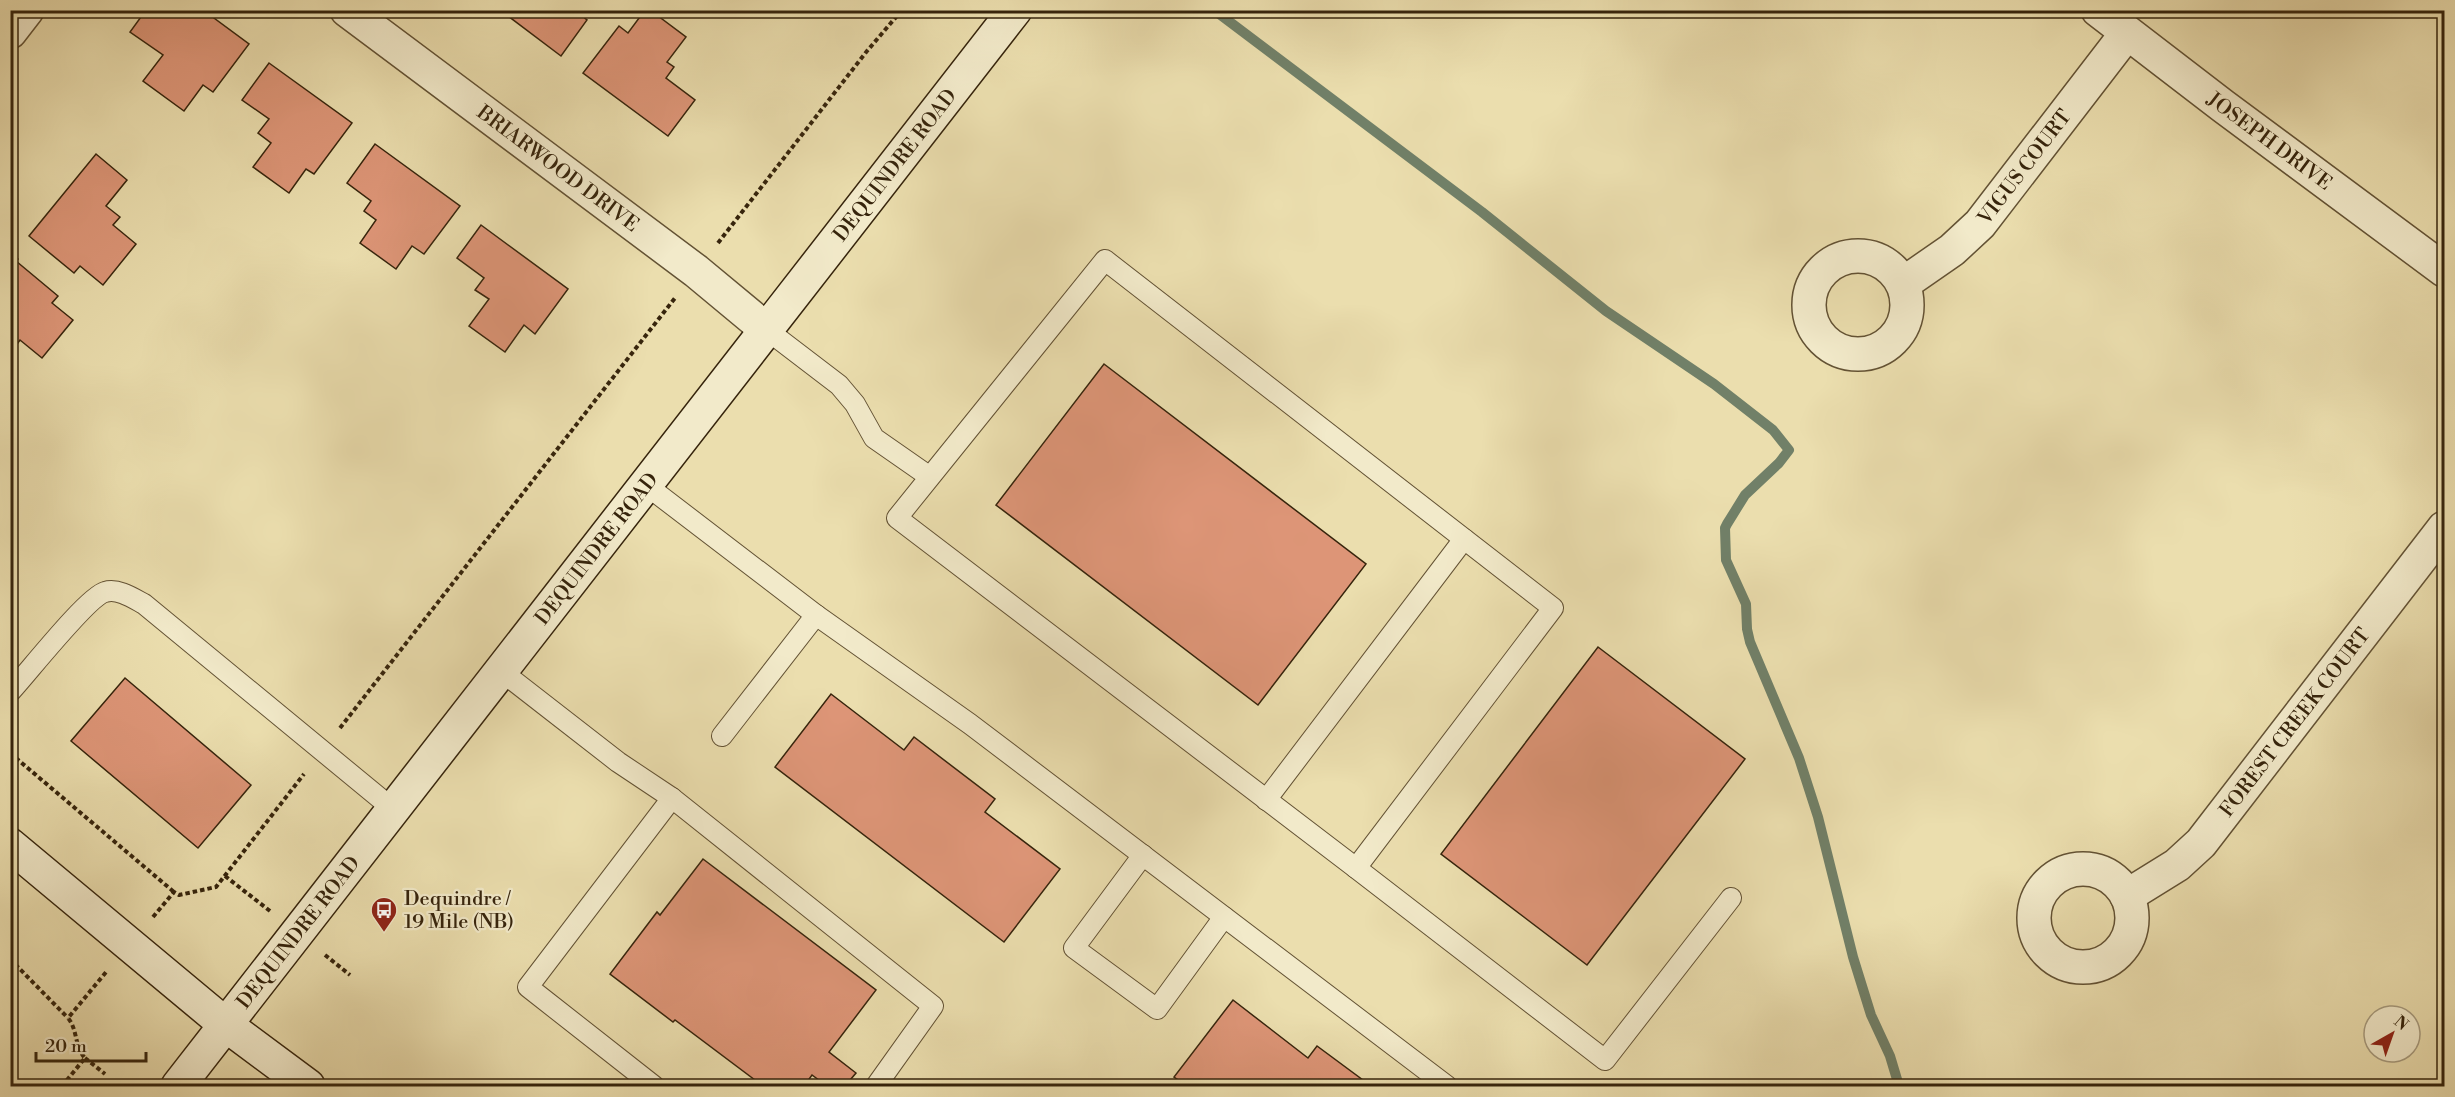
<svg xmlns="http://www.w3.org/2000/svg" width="2455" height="1097" font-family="'Libre Bodoni',serif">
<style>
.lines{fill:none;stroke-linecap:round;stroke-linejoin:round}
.stream{stroke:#718068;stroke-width:10}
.building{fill:#dd9577;stroke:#36240c;stroke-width:1.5}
.lane-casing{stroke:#635234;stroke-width:22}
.street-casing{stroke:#635234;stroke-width:36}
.secondary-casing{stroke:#36240c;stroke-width:36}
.path{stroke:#36240c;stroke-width:4;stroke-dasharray:4.5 3;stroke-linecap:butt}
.lane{stroke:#f2eaca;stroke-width:20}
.street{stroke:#f2eaca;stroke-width:33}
.secondary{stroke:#f2eaca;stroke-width:33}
.labels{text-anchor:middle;stroke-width:4.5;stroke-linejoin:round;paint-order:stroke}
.street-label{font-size:20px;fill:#36240c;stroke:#f2eaca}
.poi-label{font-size:20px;fill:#36240c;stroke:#f2eaca;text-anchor:start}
</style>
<rect width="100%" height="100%" fill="#ebdeae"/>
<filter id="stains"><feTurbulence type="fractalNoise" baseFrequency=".00333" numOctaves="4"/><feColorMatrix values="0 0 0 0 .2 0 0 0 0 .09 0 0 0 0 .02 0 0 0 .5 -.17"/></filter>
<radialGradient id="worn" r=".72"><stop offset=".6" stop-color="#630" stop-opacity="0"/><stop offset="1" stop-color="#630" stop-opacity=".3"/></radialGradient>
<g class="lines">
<!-- stream -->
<path class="stream" d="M1214 10 1482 212 1606 311 1714 384 1773 430 1789 450 1779 463 1745 495 1727 524 1725 528 1726 560 1746 604 1747 629 1750 642 1799 758 1818 817 1853 957 1871 1015 1890 1056 1899 1086"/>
</g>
<!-- building -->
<g class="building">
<path d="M146 10H203L249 44 213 92 203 85 184 111 143 81 163 55 130 32Z"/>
<path d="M500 10H575L587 20 561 56Z"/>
<path d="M645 10H650L686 37 667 62 674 67 666 78 695 100 668 136 583 73 619 26 628 33Z"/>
<path d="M269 63 352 123 314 174 306 169 289 193 253 167 271 143 258 133 269 119 242 100Z"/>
<path d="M375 144 460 206 424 254 412 246 396 269 360 243 376 220 364 211 371 201 347 183Z"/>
<path d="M96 154 127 180 106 206 120 217 113 225 136 244 103 285 80 266 74 273 29 236Z"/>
<path d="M481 225 568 289 535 334 524 325 505 352 469 326 489 299 475 290 484 278 457 258Z"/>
<path d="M11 253 18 259 16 261 58 296 52 303 73 320 42 358 20 340 15 347 10 344Z"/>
<path d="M1104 364 1366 564 1258 705 996 505Z"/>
<path d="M1598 647 1745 759 1587 965 1441 854Z"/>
<path d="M125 678 251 785 198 848 71 741Z"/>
<path d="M831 694 904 750 914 737 995 799 985 812 1060 869 1004 942 775 767Z"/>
<path d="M703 859 876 990 829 1052 856 1073 845 1086H827L812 1075 804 1086H763L675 1020 673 1022 610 974 657 912 660 915Z"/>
<path d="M1233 1000 1308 1058 1317 1046 1371 1086H1187L1174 1077Z"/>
</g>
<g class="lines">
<!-- lane casing -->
<g class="lane-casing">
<g id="lane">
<path d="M767 330 839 385 855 404 874 438 930 477 1105 260 1553 608 1356 868 897 518 930 477"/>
<path d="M646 485 816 615 970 724 1447 1086"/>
<path d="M501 671 618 762 672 798 933 1006 876 1086"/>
<path d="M10 692C27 674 87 597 105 592 118 588 133 598 144 604L393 809"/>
<path d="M722 736 816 615"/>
<path d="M1266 800 1464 539"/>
<path d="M1143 855 1074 948 1157 1009 1224 917"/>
<path d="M1356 868 1605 1060 1731 898"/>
<path d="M654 1086 528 987 672 798"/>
</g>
</g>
<!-- street casing -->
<g class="street-casing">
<g id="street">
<path id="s1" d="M347 10 696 271 767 330"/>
<path id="s2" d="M2098 10 2223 106 2444 270"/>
<path d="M10 32 27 10"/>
<circle cx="1858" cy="305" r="49"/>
<path id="s3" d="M1903 284 1952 250 1980 224 2127 33"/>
<circle cx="2083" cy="918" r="49"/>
<path id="s4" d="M2127 896 2177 865 2201 843 2444 528"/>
</g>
</g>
<!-- secondary casing -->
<g class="secondary-casing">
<g id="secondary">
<path d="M10 845 226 1025 308 1086"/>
<path id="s5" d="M178 1086 1015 10"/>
</g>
</g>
<!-- path -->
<g class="path">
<path d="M718 243 867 51 902 10"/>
<path d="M340 728 675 298"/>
<path d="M10 753 174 892"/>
<path d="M225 876 270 911"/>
<path d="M153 917 174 892 179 895 216 887 304 774"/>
<path d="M325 955 350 975"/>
<path d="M10 959 68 1018"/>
<path d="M85 1058 105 1074"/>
<path d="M62 1086 85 1058C74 1046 78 1030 68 1018L107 971"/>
</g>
<!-- lane -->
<use href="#lane" class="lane"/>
<!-- street -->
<use href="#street" class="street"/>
<!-- secondary -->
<use href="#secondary" class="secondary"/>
</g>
<!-- icons -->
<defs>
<g id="bus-pin" transform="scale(1.35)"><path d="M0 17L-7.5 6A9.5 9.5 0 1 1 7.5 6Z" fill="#8f2418" stroke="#f2eaca"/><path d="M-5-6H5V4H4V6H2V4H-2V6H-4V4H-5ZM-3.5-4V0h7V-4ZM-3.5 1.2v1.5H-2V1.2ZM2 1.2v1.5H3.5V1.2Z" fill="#fff"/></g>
</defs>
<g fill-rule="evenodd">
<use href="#bus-pin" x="384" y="910"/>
</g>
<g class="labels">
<!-- street labels -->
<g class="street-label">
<text dy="7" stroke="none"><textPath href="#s2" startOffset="216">JOSEPH DRIVE</textPath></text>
<text dy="7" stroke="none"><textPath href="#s5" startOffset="1167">DEQUINDRE ROAD</textPath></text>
<text dy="7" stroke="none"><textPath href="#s3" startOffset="170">VIGUS COURT</textPath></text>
<text dy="7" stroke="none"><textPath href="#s1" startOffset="264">BRIARWOOD DRIVE</textPath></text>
<text dy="7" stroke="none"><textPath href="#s5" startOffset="681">DEQUINDRE ROAD</textPath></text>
<text dy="7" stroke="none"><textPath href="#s4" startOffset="244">FOREST CREEK COURT</textPath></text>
<text dy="7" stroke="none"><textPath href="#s5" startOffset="195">DEQUINDRE ROAD</textPath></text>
</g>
<!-- poi labels -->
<g class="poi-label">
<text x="404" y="905">Dequindre /<tspan x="404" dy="23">19 Mile (NB)</tspan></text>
</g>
</g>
<!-- margin -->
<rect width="2455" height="1097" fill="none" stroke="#ebdeae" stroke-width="36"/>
<rect x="12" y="12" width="2431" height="1073" fill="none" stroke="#36240c" stroke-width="3"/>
<rect x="18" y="18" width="2419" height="1061" fill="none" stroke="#36240c" stroke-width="1.5"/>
<!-- north arrow -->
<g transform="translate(2392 1034) rotate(40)"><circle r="28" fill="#f2eaca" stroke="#a79b7e" stroke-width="1.5"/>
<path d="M0-4.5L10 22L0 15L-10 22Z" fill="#8f2418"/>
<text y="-9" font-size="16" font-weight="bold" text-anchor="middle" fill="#36240c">N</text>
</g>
<!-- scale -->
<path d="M36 1052v9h110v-9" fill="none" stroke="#36240c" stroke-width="3"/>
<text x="45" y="1052" font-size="18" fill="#36240c" stroke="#f2eaca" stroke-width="4.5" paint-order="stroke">20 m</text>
<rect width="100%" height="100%" filter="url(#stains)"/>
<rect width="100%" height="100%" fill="url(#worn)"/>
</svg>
